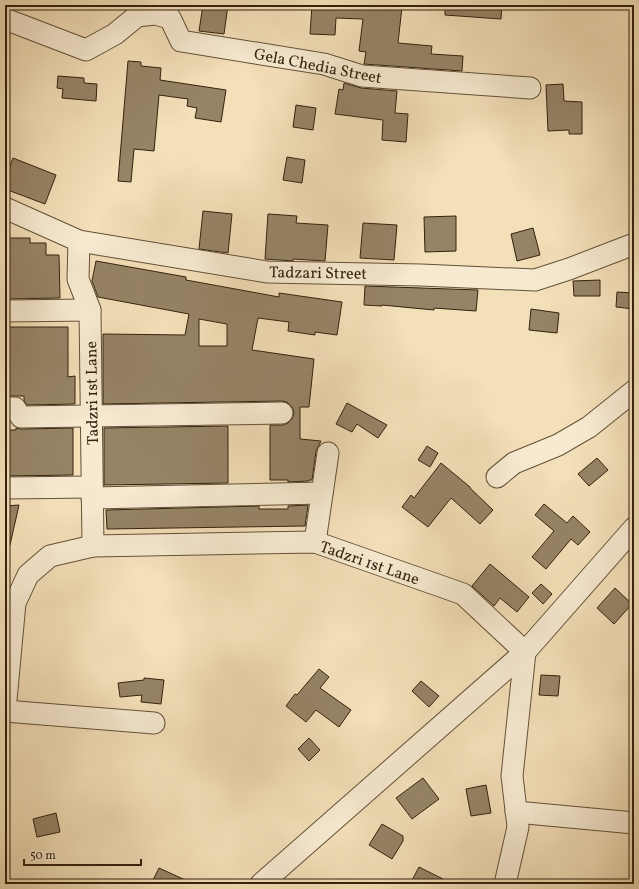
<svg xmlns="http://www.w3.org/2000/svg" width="639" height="889" font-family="Vollkorn,serif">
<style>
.building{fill:#968466;stroke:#32220e;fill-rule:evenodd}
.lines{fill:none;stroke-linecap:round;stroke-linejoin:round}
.minor-casing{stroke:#625138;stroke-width:23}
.minor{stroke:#f7ead1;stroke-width:21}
.labels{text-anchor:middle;stroke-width:3;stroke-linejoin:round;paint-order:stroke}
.street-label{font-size:16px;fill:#32220e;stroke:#f7ead1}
</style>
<rect width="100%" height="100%" fill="#f3dfb8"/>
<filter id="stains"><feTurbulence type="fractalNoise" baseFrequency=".005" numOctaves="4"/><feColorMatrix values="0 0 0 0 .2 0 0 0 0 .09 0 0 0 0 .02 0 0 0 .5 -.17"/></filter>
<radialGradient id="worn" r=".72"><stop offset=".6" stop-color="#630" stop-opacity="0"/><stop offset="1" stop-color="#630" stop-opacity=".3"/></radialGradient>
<!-- building -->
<g class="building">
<path d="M203 5H228L224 34 199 31Z"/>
<path d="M312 5H389L402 7 398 43 432 46 431 54 463 56 462 71 364 64 366 52 359 51 363 19 336 18 335 35 310 34Z"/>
<path d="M445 5H502L501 19 445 15Z"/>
<path d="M128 61 141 62V66L161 68 160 80 226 90 221 122 195 118 197 108 187 106 188 99 159 95 154 151 134 149 131 182 118 181Z"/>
<path d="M58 76 84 78V83L97 84 96 101 62 98 63 89 57 88Z"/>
<path d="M344 83 361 88 397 91 395 113 408 114 406 142 382 140 383 120 335 114 339 89 343 90Z"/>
<path d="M563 84 564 101 582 102V134H569V130L548 131 546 85Z"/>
<path d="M296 105 316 108 313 130 293 127Z"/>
<path d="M287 157 305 160 302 183 283 180Z"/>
<path d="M13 158 56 175 45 204 5 189V178Z"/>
<path d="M203 211 232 214 228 253 199 249Z"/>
<path d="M268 214 297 216 296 223 328 225 325 261 293 259V261L265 259Z"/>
<path d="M456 216V251L425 252 424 217Z"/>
<path d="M363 223 397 225 394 260 360 258Z"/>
<path d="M533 228 540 255 517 261 511 234Z"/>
<path d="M5 238H30V243H46V255H59L60 298 5 299Z"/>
<path d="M96 261 186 277V280L279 297V293L342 302 337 335 315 332V335L288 331 289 322 258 318 252 350 314 359 309 407H300V439L321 441 316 451 312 480H309V481L288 482V480H270V425H283L288 423 292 419 294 412 292 407 287 402 282 401 103 404V334L185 335 189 314 98 297 92 281ZM199 319 227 324V346H199Z"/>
<path d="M600 280V296H574L573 281Z"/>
<path d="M365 286 478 290 476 311 434 308V310L382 305V306L364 305Z"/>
<path d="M617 292 634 293V309L616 307Z"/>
<path d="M531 309 559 313 557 333 529 330Z"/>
<path d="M5 327H68V377L75 376V404L27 405 24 401V396H5Z"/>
<path d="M347 403 387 425 378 438 357 424 352 432 336 424Z"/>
<path d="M228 426V483L104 485V428Z"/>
<path d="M16 428 21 429 73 428V475L6 476 5 430H16Z"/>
<path d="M427 446 438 453 430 467 418 460Z"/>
<path d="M597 458 608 470 589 486 578 474Z"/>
<path d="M441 463 470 487V488L493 510 480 524 451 498 428 527 402 507 411 495 414 498Z"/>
<path d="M544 504 567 523 573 516 590 532 578 545 571 539 546 569 532 557 554 531 535 515Z"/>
<path d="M19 505 10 545 5 544V506Z"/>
<path d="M308 505 305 526 107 529 106 510 259 506V509H288V506Z"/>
<path d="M490 564 529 597 517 612 500 598 494 606 472 586Z"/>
<path d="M541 584 552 594 543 604 532 593Z"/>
<path d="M615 588 632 604 614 624 597 608Z"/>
<path d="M319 669 329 677 320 688 351 710 339 727 316 710 306 722 286 706 295 694 297 695Z"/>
<path d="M541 675 560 676 558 696 539 695Z"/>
<path d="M144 678 164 680 161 704 141 702 142 695 120 697 118 683 144 680Z"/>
<path d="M421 681 439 696 429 707 412 691Z"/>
<path d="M309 738 320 750 309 761 298 749Z"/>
<path d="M423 778 439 799 412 819 396 798Z"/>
<path d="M486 785 491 813 471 816 466 789Z"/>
<path d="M56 813 60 832 37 837 33 819Z"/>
<path d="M382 824 403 836V841L392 859 369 845Z"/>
<path d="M419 867 453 884H410Z"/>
<path d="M159 868 194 884H151Z"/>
</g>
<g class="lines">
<!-- minor casing -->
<g class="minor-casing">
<g id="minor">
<path d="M5 19 86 50 115 34 137 16 155 14 170 18 181 41 324 64 362 76 530 88"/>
<path d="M5 208 79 241 267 272 421 275 535 280 569 269 634 244"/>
<path d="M79 241 78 279 90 310 93 546"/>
<path d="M5 311 90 310"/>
<path d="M5 408H15L21 417 282 413"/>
<path d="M497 477 514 463 558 445 589 427 634 391"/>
<path d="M5 488 92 487"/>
<path d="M92 498 322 493"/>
<path d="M315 542 328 453"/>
<path d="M154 723 5 711 15 603 28 575 50 556 93 546 315 542 463 594 525 652"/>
<path d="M516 812 634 823"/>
<path d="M261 884 525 652 634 528"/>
<path d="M505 884 518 827 512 776 525 652"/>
</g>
</g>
<!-- minor -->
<use href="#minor" class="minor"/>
</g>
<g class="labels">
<!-- street labels -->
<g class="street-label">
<text transform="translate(318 65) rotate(11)" y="6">Gela Chedia Street</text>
<text transform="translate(318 272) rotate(1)" y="6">Tadzari Street</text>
<text transform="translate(91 393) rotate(-91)" y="6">Tadzri 1st Lane</text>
<text transform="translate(370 562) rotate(19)" y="6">Tadzri 1st Lane</text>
</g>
</g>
<!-- margin -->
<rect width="639" height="889" fill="none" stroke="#f3dfb8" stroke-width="20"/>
<rect x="6" y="6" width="627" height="877" fill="none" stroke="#32220e" stroke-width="2"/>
<rect x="10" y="10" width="619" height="869" fill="none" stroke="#32220e"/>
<!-- scale -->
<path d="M24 859v6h117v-6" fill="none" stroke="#32220e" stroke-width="2"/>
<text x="30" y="859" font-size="12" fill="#32220e" stroke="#f7ead1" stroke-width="3" paint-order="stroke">50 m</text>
<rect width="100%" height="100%" filter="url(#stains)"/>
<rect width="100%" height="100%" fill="url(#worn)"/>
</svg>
